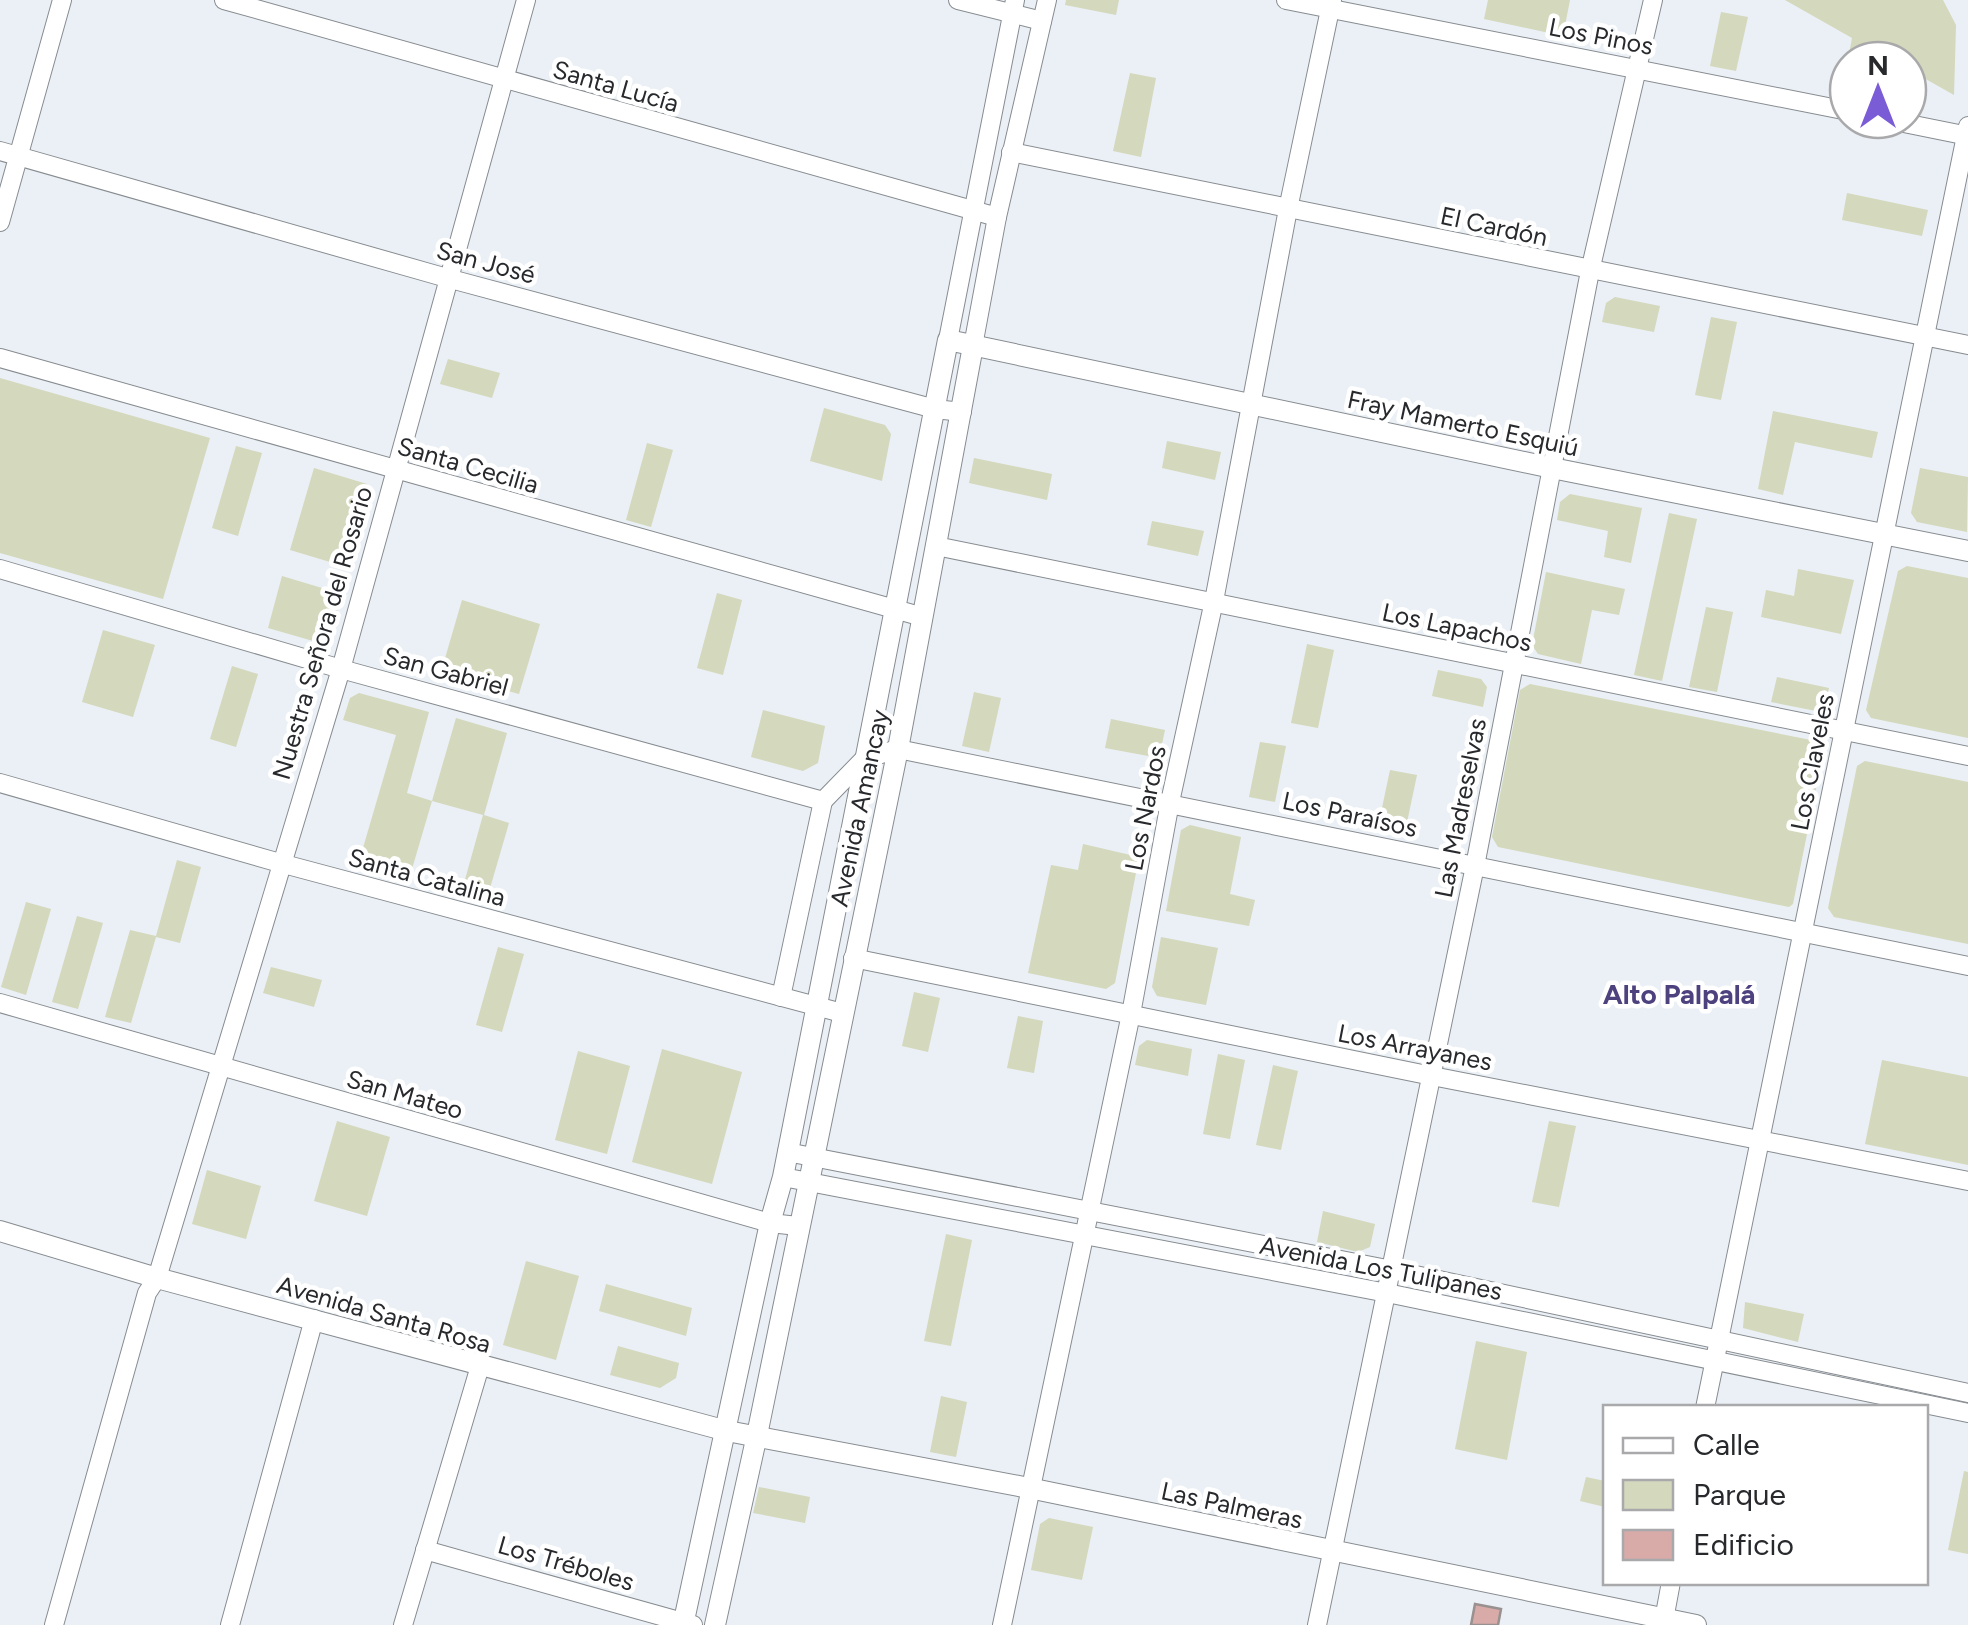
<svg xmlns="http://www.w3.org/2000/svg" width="1968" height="1625" font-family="Figtree,sans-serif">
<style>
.green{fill:#d4d8bc}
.building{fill:#d8aba9;stroke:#999090;stroke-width:2.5}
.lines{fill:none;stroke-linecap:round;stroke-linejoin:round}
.minor-casing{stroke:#878c91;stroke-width:20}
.tertiary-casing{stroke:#878c91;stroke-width:22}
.minor{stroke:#fff;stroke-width:18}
.tertiary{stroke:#fff;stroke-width:20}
.labels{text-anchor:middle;stroke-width:9;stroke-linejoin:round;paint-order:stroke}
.street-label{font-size:25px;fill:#27292c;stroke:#fff}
.neighbourhood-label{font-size:28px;font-weight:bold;fill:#4d417e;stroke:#fff}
</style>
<rect width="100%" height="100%" fill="#eaf0f5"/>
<!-- green -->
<g class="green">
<path d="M1066 0H1119L1116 15 1065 5Z"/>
<path d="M1488 0H1570L1563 36 1484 19Z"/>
<path d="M1785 0H1943L1956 25 1954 95 1908 69V60H1892L1878 52 1875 60H1848L1852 38Z"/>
<path d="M1721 12 1748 17 1736 71 1710 66Z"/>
<path d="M1130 73 1156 78 1141 157 1113 151Z"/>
<path d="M1847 193 1928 210 1922 236 1842 220Z"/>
<path d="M1615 297 1660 306 1654 332 1602 322 1606 303Z"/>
<path d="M1711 317 1737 322 1721 400 1695 395Z"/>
<path d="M448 359 500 373 492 398 440 384Z"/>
<path d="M0 378 210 438 163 599 0 553Z"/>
<path d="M824 408 885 425 891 434 882 481 810 461Z"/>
<path d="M1773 411 1878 432 1872 458 1795 442 1783 495 1758 489Z"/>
<path d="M1167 441 1221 452 1215 480 1162 468Z"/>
<path d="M647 443 673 450 651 527 626 520Z"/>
<path d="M236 446 262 453 238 536 212 528Z"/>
<path d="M974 458 1052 474 1047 500 969 483Z"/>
<path d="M314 468 367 484 371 491 350 568 290 550Z"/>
<path d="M1920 468 1968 477 1967 532 1917 522 1911 513Z"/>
<path d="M1570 494 1642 508 1631 563 1604 557 1608 531 1557 520 1560 502Z"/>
<path d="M1669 513 1697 519 1662 681 1634 675Z"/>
<path d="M1152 521 1204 531 1198 556 1147 545Z"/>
<path d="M1907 566 1968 578V738L1871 718 1866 710 1898 571Z"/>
<path d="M1798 569 1854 580 1841 634 1761 617 1766 590 1794 596Z"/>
<path d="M1546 572 1625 589 1619 615 1592 610 1581 664 1538 654 1532 645Z"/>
<path d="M282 576 342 594 330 638 313 641 268 628Z"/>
<path d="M717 593 742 600 723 675 697 668Z"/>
<path d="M462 600 540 624 519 694 441 672Z"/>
<path d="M1706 607 1733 612 1717 692 1689 687Z"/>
<path d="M103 630 155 645 133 717 82 702Z"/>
<path d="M1307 644 1334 650 1318 728 1291 723Z"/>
<path d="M232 666 258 674 236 747 210 739Z"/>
<path d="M1438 670 1481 679 1487 687 1483 707 1432 696Z"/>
<path d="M1777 677 1829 688 1825 704 1816 711 1771 702Z"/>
<path d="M1530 684 1811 740 1823 754 1793 904 1789 907 1498 847 1492 837 1520 690Z"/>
<path d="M974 692 1001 698 989 752 962 746Z"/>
<path d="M359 693 429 712 407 793 432 801 456 718 507 733 484 815 509 823 486 902 461 894 483 815 432 801 409 879 358 865 396 735 343 720 350 698Z"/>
<path d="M763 710 825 726 818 763 803 771 751 757Z"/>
<path d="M1111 719 1165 730 1159 758 1105 748Z"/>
<path d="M1260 742 1286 746 1275 802 1249 797Z"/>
<path d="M1865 761 1968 782V944L1834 917 1828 908 1857 766Z"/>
<path d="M1390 770 1417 775 1406 827 1379 822Z"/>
<path d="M1190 825 1241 837 1230 894 1255 900 1249 926 1166 911 1181 830Z"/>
<path d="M1083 844 1139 857 1115 983 1106 989 1028 973 1051 865 1078 870Z"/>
<path d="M177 860 201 867 180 943 156 937 131 1023 105 1017 130 930 156 936Z"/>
<path d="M26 902 51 909 26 995 1 987Z"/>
<path d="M77 916 103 923 78 1009 52 1002Z"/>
<path d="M1161 937 1218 948 1206 1005 1157 996 1152 987Z"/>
<path d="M498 947 524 954 502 1032 476 1025Z"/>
<path d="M271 967 322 980 314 1007 263 993Z"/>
<path d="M914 992 940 998 928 1052 902 1046Z"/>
<path d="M1018 1016 1043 1021 1034 1073 1007 1068Z"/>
<path d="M1147 1040 1192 1049 1188 1076 1135 1065 1139 1046Z"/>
<path d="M662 1049 742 1072 712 1184 632 1162Z"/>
<path d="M578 1051 630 1066 607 1154 555 1140Z"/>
<path d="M1218 1054 1245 1060 1230 1139 1203 1134Z"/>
<path d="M1882 1060 1968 1077V1165L1865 1144Z"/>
<path d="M1273 1065 1298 1071 1281 1150 1256 1145Z"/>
<path d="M337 1121 390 1137 367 1216 314 1201Z"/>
<path d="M1549 1121 1576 1126 1559 1207 1532 1202Z"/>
<path d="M207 1170 261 1186 246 1239 192 1224Z"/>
<path d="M1323 1211 1375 1224 1370 1247 1358 1252 1317 1242Z"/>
<path d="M946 1234 972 1240 951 1346 924 1341Z"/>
<path d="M526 1261 579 1276 556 1360 503 1345Z"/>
<path d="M606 1284 692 1308 686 1336 599 1311Z"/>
<path d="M1745 1302 1804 1314 1798 1342 1743 1328Z"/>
<path d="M1476 1341 1527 1352 1507 1460 1455 1449Z"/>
<path d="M618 1346 679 1363 676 1378 660 1388 610 1375Z"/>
<path d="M941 1396 967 1402 956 1457 930 1452Z"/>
<path d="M1964 1471 1968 1472V1554L1948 1550Z"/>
<path d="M1586 1477 1605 1481V1507L1580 1501Z"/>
<path d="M759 1487 810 1497 805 1523 753 1513Z"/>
<path d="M1049 1518 1093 1527 1082 1580 1031 1570 1040 1524Z"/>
</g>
<!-- building -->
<path class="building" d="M1475 1604 1501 1609 1498 1625H1471Z"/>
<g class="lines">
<!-- minor casing -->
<g class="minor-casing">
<g id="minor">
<path d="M224 0 997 217"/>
<path d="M958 0 1042 21"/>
<path d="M1286 0 1848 111"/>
<path d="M1889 120 1968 136"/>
<path d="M0 151 447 278 935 409 962 412"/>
<path d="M1011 152 1968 345"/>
<path d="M0 222 62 0"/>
<path d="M948 340 1015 0"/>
<path d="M973 346 997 217 1047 0"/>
<path d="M0 358 923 617"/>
<path d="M936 546 1968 756"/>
<path d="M0 569 341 669 823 801 864 759 898 749 1968 966"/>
<path d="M0 783 280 863 842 1013"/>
<path d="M853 958 1432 1076 1968 1181"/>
<path d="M781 997 823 801"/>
<path d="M0 1003 770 1223 798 1226"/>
<path d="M787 1152 1392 1270 1968 1393"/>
<path d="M783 1177 1387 1293 1968 1413"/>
<path d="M1705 1408 1968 126"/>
<path d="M425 1550 693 1625"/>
<path d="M54 1625 147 1293 157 1278 341 669 526 0"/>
<path d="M230 1625 314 1319"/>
<path d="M403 1625 480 1366"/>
<path d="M1002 1625 1131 1014 1170 802 1214 601 1288 209 1332 0"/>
<path d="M1317 1625 1475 866 1590 271 1653 0"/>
<path d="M1663 1625 1671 1582"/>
</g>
</g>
<!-- tertiary casing -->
<g class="tertiary-casing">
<g id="tertiary">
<path d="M0 1231 157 1278 727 1431 1029 1488 1696 1625"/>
<path d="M683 1625 770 1223 783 1177 948 340 1552 468 1968 551"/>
<path d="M715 1625 757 1435 898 749 973 346"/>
</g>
</g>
<!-- minor -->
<use href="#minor" class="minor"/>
<!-- tertiary -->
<use href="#tertiary" class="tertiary"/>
</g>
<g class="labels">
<!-- street labels -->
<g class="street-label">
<text transform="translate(1601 36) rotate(11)" y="9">Los Pinos</text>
<text transform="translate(616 86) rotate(16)" y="9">Santa Lucía</text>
<text transform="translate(1494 226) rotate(12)" y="9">El Cardón</text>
<text transform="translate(486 262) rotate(15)" y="9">San José</text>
<text transform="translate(1463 423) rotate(12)" y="9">Fray Mamerto Esquiú</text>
<text transform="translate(468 465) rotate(16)" y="9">Santa Cecilia</text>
<text transform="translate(1457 627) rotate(12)" y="9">Los Lapachos</text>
<text transform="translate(322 633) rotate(-74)" y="9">Nuestra Señora del Rosario</text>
<text transform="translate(446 671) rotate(15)" y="9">San Gabriel</text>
<text transform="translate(1812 762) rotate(-79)" y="9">Los Claveles</text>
<text transform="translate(859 808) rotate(-78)" y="9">Avenida Amancay</text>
<text transform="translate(1145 808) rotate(-79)" y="9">Los Nardos</text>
<text transform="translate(1460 808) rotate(-79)" y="9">Las Madreselvas</text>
<text transform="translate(1350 814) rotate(12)" y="9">Los Paraísos</text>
<text transform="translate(427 877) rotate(15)" y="9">Santa Catalina</text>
<text transform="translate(1415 1047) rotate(11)" y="9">Los Arrayanes</text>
<text transform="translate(405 1094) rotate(16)" y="9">San Mateo</text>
<text transform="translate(1381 1268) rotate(11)" y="9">Avenida Los Tulipanes</text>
<text transform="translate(384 1314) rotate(16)" y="9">Avenida Santa Rosa</text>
<text transform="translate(1232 1505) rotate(12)" y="9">Las Palmeras</text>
<text transform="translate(566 1563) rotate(16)" y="9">Los Tréboles</text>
</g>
<!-- neighbourhood labels -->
<g class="neighbourhood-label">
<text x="1679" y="1004">Alto Palpalá</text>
</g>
</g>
<!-- legend -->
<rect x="1603" y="1405" width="325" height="180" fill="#ffffff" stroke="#a9a9ab" stroke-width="2.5"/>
<rect x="1623" y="1438" width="50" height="15" fill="#ffffff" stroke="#a9a9ab" stroke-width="2.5"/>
<text x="1693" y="1455" font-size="30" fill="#27292c">Calle</text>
<rect x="1623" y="1480" width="50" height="30" fill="#d4d8bc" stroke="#a9a9ab" stroke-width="2.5"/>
<text x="1693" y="1505" font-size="30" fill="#27292c">Parque</text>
<rect x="1623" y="1530" width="50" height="30" fill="#d8aba9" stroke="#a9a9ab" stroke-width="2.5"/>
<text x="1693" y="1555" font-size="30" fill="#27292c">Edificio</text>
<!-- north arrow -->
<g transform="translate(1878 90)"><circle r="48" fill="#ffffff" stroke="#a9a9ab" stroke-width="2.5"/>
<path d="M0-8L18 38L0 25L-18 38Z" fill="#7a5cd7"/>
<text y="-15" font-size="28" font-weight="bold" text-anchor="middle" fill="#27292c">N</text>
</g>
</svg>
